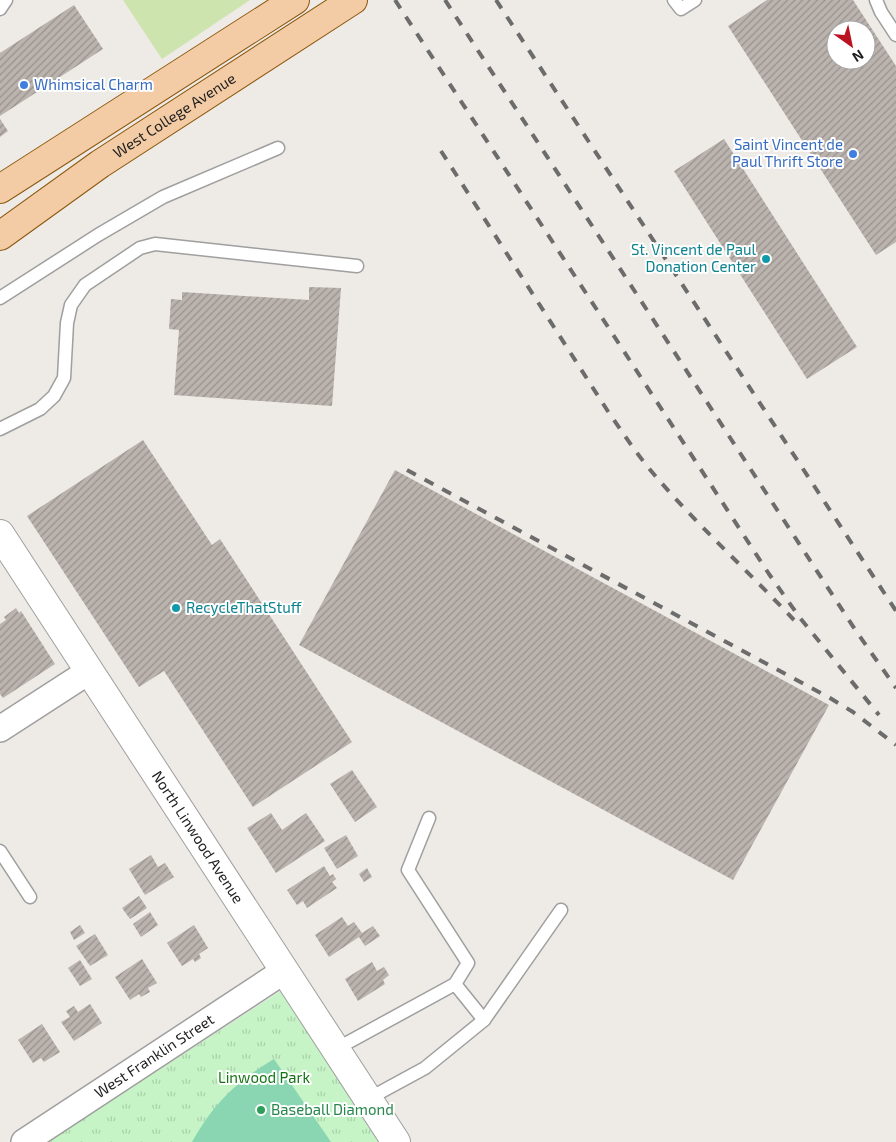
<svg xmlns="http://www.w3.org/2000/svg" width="896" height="1142" font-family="'Exo 2',sans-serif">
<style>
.grass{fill:#cde4af}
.park{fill:url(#park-tufts)}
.pitch{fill:#8ad6b2}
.building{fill:url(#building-hatch);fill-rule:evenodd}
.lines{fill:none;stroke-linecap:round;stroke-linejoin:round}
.service-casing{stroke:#9f9f9f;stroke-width:15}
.minor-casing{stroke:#9f9f9f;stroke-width:28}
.tertiary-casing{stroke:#9f9f9f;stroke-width:30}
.primary-casing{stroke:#8b570d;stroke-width:30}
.service{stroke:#fff;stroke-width:12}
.minor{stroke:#fff;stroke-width:25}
.tertiary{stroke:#fff;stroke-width:28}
.primary{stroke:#f3cba5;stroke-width:28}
.rail{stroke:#6c6c6c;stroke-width:4;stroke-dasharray:10 10;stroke-linecap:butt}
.shop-dot{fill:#3f7fe0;stroke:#fff;stroke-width:2}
.culture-dot{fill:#0f9aa8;stroke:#fff;stroke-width:2}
.leisure-dot{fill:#2e9e5b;stroke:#fff;stroke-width:2}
.labels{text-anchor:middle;stroke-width:4;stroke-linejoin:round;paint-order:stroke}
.shop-label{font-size:15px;fill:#366cbe;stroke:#fff;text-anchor:start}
.street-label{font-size:15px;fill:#1e1e1e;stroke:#fff}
.culture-label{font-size:15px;fill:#0d838f;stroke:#fff;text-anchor:end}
.park-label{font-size:15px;fill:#157315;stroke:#fff}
.leisure-label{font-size:15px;fill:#27864d;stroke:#fff;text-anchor:start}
</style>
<defs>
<pattern id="park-tufts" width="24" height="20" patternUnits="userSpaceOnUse" patternTransform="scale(1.25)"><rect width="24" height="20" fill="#c6f4c6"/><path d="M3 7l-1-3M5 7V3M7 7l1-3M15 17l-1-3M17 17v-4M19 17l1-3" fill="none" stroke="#aad1aa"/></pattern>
<pattern id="building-hatch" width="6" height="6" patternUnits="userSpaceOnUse" patternTransform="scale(1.25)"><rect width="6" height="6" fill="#bbb3ae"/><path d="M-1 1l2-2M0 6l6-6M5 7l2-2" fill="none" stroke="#97918d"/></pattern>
</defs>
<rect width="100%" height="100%" fill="#eeeae5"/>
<!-- grass -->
<path class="grass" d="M123 0H250L162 59Z"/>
<!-- park -->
<path class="park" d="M284 989 383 1142H47Z"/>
<!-- pitch -->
<path class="pitch" d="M274 1059 331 1142H192C214 1103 236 1082 274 1059Z"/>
<!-- building -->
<g class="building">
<path d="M767 0H853L896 66V242L876 255 728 26ZM836 30H866V60H836Z"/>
<path d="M74 5 103 49 0 116V53Z"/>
<path d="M0 119 8 131 0 137Z"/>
<path d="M724 139 857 347 807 379 674 171Z"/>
<path d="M309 287 341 288 332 406 174 395 179 330 169 329 171 299 182 300V292L309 300Z"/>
<path d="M143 440 212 545 220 539 352 742 253 807 164 671 139 687 27 516Z"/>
<path d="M395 470 829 705 733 880 299 645Z"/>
<path d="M16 608 19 613 21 611 55 664 3 698 0 694V624L6 620 4 617Z"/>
<path d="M352 770 377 807 355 822 330 784Z"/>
<path d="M271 813 282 830 306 813 325 841 276 873 247 828Z"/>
<path d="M346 835 358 856 337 869 324 848Z"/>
<path d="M151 855 158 867 165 863 174 877 145 895 129 869Z"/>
<path d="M324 866 330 876 333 874 336 879 332 882 337 888 307 908 303 901 297 905 287 890Z"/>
<path d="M367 868 372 877 364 882 359 874Z"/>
<path d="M139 896 147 908 130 919 122 908Z"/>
<path d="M150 912 158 925 141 937 133 924Z"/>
<path d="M342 917 348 926 354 922 362 933 373 926 380 936 365 946 359 937 329 957 315 935Z"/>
<path d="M80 925 85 933 74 940 70 932Z"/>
<path d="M194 925 208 948 199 954 201 958 195 962 193 959 182 966 167 943Z"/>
<path d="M95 934 108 955 90 966 76 946Z"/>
<path d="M142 959 157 983 148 988 150 992 141 997 139 994 130 1000 115 977Z"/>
<path d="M80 960 92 979 80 986 68 968Z"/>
<path d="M372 962 377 971 384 967 389 975 383 980 385 984 358 1001 345 979Z"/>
<path d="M90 1004 102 1023 74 1041 61 1022 70 1017 66 1011 74 1006 78 1012Z"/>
<path d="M42 1024 60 1052 44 1062 41 1058 33 1063 18 1040Z"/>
</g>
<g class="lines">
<!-- service casing -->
<g class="service-casing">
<g id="service">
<path d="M674 0 681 9 695 0"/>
<path d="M876 0 881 12 896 35"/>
<path d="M0 9 6 0"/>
<path d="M0 298 98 235 163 197 278 148"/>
<path d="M0 429 40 409 54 396 64 378 67 323 71 305 85 285 140 248 155 244 357 266"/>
<path d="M0 851 30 897"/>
<path d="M455 984 484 1020"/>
<path d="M336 1049 455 984 468 963 408 870 429 818"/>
<path d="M368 1099 425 1068 484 1020 561 910"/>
</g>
</g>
<!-- minor casing -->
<g class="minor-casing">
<g id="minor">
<path d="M0 729 88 672"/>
<path id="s1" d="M24 1142 284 971"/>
</g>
</g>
<!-- tertiary casing -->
<g class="tertiary-casing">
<g id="tertiary">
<path id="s2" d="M0 534 396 1142"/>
</g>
</g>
<!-- primary casing -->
<g class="primary-casing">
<g id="primary">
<path d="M0 189 295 0"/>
<path id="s3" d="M0 236 100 164 353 0"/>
</g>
</g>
<!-- service -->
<use href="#service" class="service"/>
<!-- minor -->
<use href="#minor" class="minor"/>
<!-- tertiary -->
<use href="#tertiary" class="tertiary"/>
<!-- primary -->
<use href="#primary" class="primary"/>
<!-- rail -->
<g class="rail">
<path d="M395 0 769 574 800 618 879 715"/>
<path d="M445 0 856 631 896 688"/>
<path d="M496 0 896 611"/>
<path d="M441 151 609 413C623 433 636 453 652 472 696 524 747 570 794 620"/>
<path d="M407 470 830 698 853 712 896 745"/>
</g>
</g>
<!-- markers -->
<g class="shop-dot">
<circle cx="24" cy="85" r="5"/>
<circle cx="853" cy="154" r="5"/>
</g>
<g class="culture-dot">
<circle cx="766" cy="259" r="5"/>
<circle cx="176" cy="608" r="5"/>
</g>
<circle class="leisure-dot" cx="261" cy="1110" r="5"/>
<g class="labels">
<!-- shop labels -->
<g class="shop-label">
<text x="34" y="90">Whimsical Charm</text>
<text x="843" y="150" text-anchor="end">Saint Vincent de<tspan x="843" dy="17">Paul Thrift Store</tspan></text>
</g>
<!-- street labels -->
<g class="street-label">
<text dy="5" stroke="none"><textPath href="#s3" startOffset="212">West College Avenue</textPath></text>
<text dy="5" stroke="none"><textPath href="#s2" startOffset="362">North Linwood Avenue</textPath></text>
<text dy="5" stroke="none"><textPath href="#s1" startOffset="156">West Franklin Street</textPath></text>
</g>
<!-- culture labels -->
<g class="culture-label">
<text x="756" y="255">St. Vincent de Paul<tspan x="756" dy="17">Donation Center</tspan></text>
<text x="186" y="613" text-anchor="start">RecycleThatStuff</text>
</g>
<!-- park labels -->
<g class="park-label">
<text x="264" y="1083">Linwood Park</text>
</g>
<!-- leisure labels -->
<g class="leisure-label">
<text x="271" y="1115">Baseball Diamond</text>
</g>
</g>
<!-- north arrow -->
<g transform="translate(851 45) rotate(147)"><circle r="24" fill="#ffffff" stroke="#a5a5a5"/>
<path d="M0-4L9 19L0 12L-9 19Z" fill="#ba1220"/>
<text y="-8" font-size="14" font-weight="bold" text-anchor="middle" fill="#1e1e1e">N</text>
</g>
</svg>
